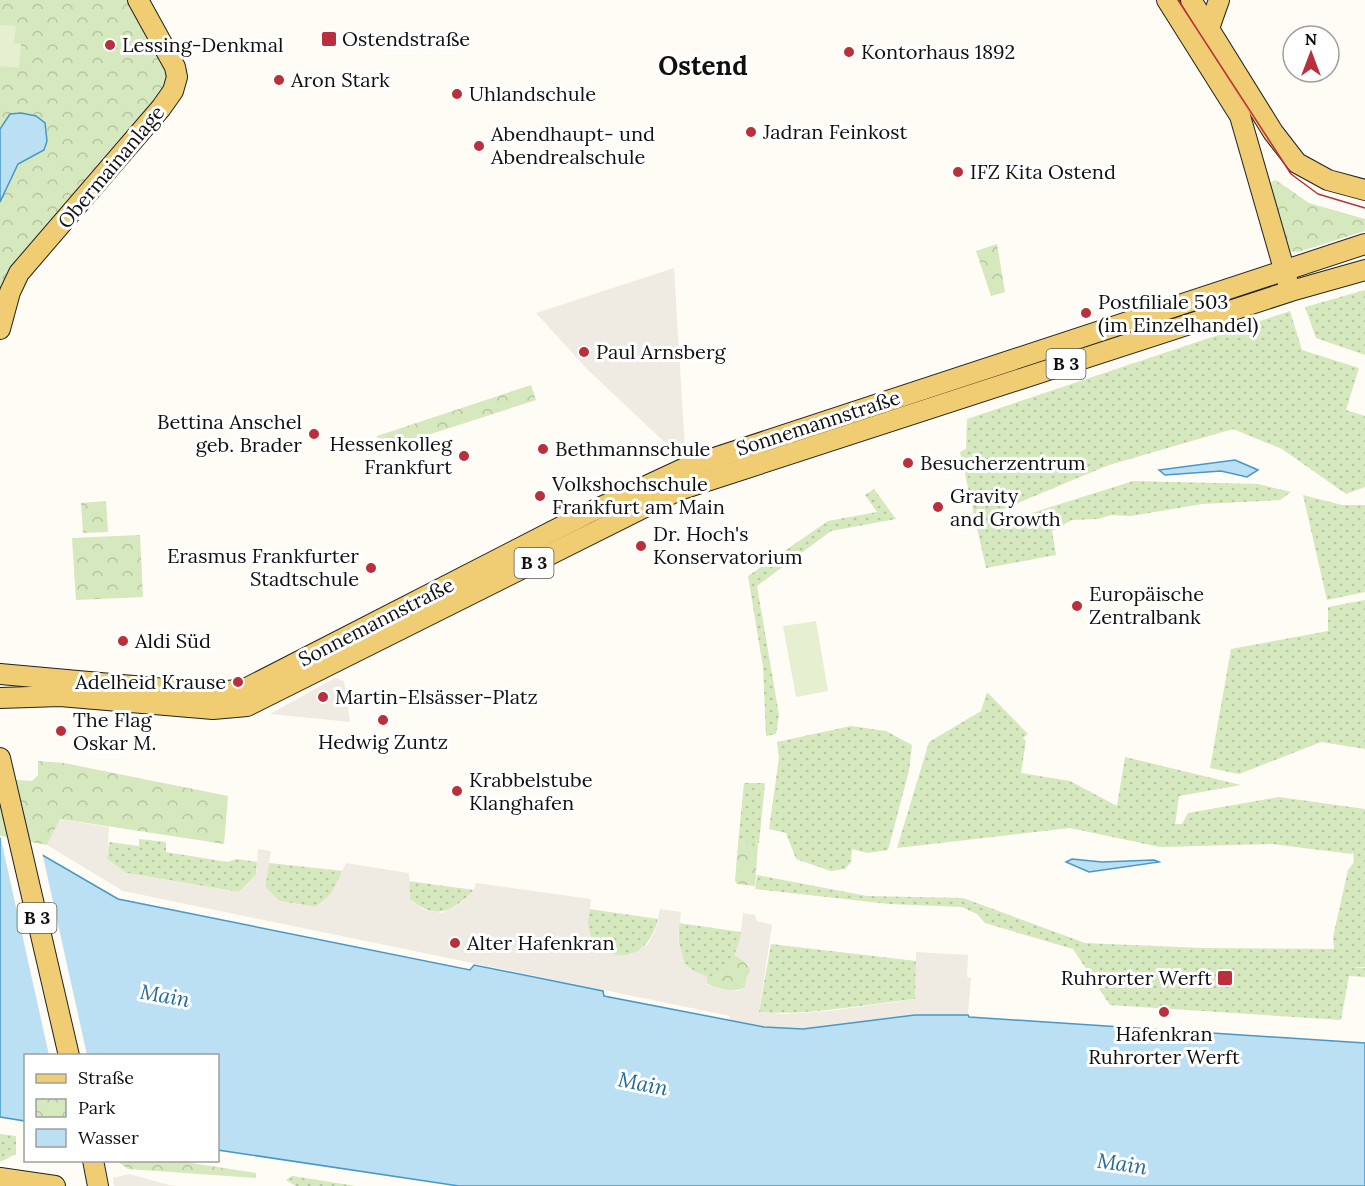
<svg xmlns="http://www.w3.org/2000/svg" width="1365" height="1186" font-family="Lora,serif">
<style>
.grass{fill:url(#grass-dots)}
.park{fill:url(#park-crowns)}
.pitch{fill:#e6efd0}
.plaza{fill:#efebe2}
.water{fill:#bbe0f3;stroke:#4698c6;stroke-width:1.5}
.pier{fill:#fefcf4}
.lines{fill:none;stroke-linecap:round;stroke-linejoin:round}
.major-casing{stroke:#212121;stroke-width:22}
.major{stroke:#f0cc72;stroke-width:20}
.tram{stroke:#b92f3b;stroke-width:1.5}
.poi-dot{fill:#b92f3b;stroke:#fff;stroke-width:2}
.labels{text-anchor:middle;stroke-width:6;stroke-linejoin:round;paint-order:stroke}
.shield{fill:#fff;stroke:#585858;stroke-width:1.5}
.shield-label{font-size:18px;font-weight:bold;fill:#101010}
.poi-label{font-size:20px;fill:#101010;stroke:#fff;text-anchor:start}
.street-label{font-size:20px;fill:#101010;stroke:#fff}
.water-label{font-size:21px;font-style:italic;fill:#1f6a9b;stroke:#fff}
.district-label{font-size:26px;font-weight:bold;fill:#101010;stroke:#fff}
</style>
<defs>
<pattern id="grass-dots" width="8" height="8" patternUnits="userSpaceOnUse" patternTransform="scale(1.5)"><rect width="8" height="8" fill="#d5e8be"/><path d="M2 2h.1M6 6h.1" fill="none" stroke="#b6c6a2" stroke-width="1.8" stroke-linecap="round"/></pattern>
<pattern id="park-crowns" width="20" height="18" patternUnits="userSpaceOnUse" patternTransform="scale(1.5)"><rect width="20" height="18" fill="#d5e8be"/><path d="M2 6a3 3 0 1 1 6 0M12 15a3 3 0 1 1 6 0" fill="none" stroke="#b6c6a2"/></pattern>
</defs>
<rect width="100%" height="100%" fill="#fefcf4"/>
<!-- grass -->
<g class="grass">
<path d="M1365 290V355L1316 338 1305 307Z"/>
<path d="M1290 311 1302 350 1359 368 1346 410 1365 416V487L1346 494 1282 449 1233 429 1109 465 989 515 1000 523 1133 481 1258 484 1291 492 1280 500 1202 504 1131 516 1111 515 1098 519 1072 520 1052 531 1056 555 986 568 960 452 966 449 967 419Z"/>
<path d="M874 489 896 519 831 531 757 586 779 715 776 734 766 736 763 667 748 576 828 521 877 512 865 495Z"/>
<path d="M1303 495 1342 505H1365V592L1327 600Z"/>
<path d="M1365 600V749L1321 742 1239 774 1210 768 1231 649 1328 631V607Z"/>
<path d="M987 692 1028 734 1023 738 1026 741 1021 773 1070 781 1117 806 1125 757 1241 785 1179 796 1175 824H1182L1188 813 1279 797 1365 809V967H1350L1365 968V977L1349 976 1341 1020 1110 1005 1073 949 985 923 977 914 962 907 889 904 755 889 757 875 867 896 963 898 1085 943 1203 948 1334 949 1333 937 1348 870 1354 862 1353 852 1352 854 1272 844 1160 847 1070 828 897 848 929 742 981 711Z"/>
<path d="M851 726 886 731 912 745 909 771 888 850 867 853 852 849 851 862 845 869 831 871 796 859 786 833 769 829 779 758 777 742Z"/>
<path d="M744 783H765L759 843 738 844Z"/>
<path d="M139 839 166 842V852L227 862 237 859 257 862 256 875 239 892 126 873 107 859 109 842 139 846Z"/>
<path d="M269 863 344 871 331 894 316 907 279 901 265 887Z"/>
<path d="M408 881 474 890C452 912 436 921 410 899Z"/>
<path d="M589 909 658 919C652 942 637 961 612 954 604 952 597 948 592 942 586 932 588 920 589 909Z"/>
<path d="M679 923 741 932C739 953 727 983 702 975 695 972 687 968 683 961 677 949 679 935 679 923Z"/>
<path d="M771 944 916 961V999C863 1004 812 1016 759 1012Z"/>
<path d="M0 1134 16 1136V1154L0 1162Z"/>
<path d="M292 1176 356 1186H296L286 1180Z"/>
</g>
<!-- park -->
<g class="park">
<path d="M0 0H130L158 50 168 75 163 89 89 174 13 271 0 305Z"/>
<path d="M1276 180 1309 203 1365 219V231L1298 252 1287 251 1265 184Z"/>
<path d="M997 244 1005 292 991 296 976 251Z"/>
<path d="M531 385 536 400 381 450 377 436Z"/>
<path d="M106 501 108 532 83 533 81 503Z"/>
<path d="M140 535 143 597 76 600 72 538Z"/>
<path d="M38 761 64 763 228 796 224 844 61 819 47 845 0 836V779L32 781 38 775Z"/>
<path d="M748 841 758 844 755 886 737 884 735 881 738 844H745Z"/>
<path d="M734 955 741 958 751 969 745 987C736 993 716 990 707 983V976C723 977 727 968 734 955Z"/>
<path d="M117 1161H179L256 1173V1178L128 1169Z"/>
</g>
<!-- pitch -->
<g class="pitch">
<path d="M0 25 16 26 14 43 21 44 19 68 0 66Z"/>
<path d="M816 621 828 691 796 697 783 626Z"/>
</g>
<!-- plaza -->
<g class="plaza">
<path d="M674 268 685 450 676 453 586 368 536 313Z"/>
<path d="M335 678 344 681 350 722 270 714Z"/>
<path d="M60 819 109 827 107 859 126 873 239 892 256 875 258 849 271 851 265 887 279 901 316 907 331 894 346 863 409 873 410 899 422 909 442 913 460 904 474 890 476 883 591 899 588 924 592 942 599 948 616 955H631L648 944 655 931 660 909 681 912 678 939 685 964 696 972 707 976V983L710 986 731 990 738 991 745 987 746 978 750 972 749 965 734 955 740 940 743 913 755 915 757 921 772 925 759 1012 785 1014 829 1011 915 999 916 952 968 955 967 977 971 978 968 1015H915L803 1029 764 1027 729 1020 730 1016 123 891 47 845Z"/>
<path d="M129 1174 169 1185 176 1186H114L113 1178Z"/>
</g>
<!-- water -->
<g class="water">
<path d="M21 113 36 116 45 123 47 141 44 150 18 164 0 202V129L10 114Z"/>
<path d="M1235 460 1258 470 1247 477 1221 471 1165 475 1159 470Z"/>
<path d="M0 838 32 849 118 899 470 970 474 965 603 991 604 996 764 1027 803 1029 915 1015H968L969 1017 1365 1043V1186H459L218 1150V1056H26L25 1121 0 1117Z"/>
<path d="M1072 859 1102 862 1154 860 1159 862 1089 872 1066 862Z"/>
</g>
<!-- pier -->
<path class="pier" d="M0 835 42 852 87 1055H49Z"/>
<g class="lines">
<!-- major casing -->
<g class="major-casing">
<g id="major">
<path d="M1167 0 1240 116 1288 283"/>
<path d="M1191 0 1273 132 1297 163 1328 180 1365 190"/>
<path d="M1207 34 1219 0"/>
<path d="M0 329 10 292 19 273 161 108 173 91 177 77 175 67 138 0"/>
<path d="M0 674 211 693 245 689 586 514 687 467 1365 244"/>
<path d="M0 698 60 696 213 709 247 706 679 490 1291 291 1365 270"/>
<path d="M0 758 69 1056"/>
<path d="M93 1160 98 1186"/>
<path d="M0 1178 55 1186"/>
</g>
</g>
<!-- major -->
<use href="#major" class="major"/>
<!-- tram -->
<path class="tram" d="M1178 0 1291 174 1318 194 1365 208"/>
</g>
<!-- markers -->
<g class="poi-dot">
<rect x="321" y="31" width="16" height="16" rx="3"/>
<circle cx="110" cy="45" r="6"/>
<circle cx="849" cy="52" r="6"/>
<circle cx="279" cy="80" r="6"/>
<circle cx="457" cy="94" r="6"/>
<circle cx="751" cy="132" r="6"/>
<circle cx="479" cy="146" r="6"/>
<circle cx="958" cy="172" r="6"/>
<circle cx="1086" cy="313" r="6"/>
<circle cx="584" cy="352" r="6"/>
<circle cx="314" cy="434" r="6"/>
<circle cx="543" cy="449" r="6"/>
<circle cx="464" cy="456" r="6"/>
<circle cx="908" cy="463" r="6"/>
<circle cx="540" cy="496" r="6"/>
<circle cx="938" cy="507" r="6"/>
<circle cx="641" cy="546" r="6"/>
<circle cx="371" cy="568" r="6"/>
<circle cx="1077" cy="606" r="6"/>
<circle cx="123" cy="641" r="6"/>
<circle cx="238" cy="682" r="6"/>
<circle cx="323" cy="697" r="6"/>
<circle cx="383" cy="720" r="6"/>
<circle cx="61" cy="731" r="6"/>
<circle cx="457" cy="791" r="6"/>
<circle cx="455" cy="943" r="6"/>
<rect x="1217" y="970" width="16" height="16" rx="3"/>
<circle cx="1164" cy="1012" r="6"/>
</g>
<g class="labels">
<!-- shield labels -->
<g class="shield">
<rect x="1046.5" y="349" width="39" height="30" rx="4.5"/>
<rect x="514.5" y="548" width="39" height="30" rx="4.5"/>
<rect x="17.5" y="903" width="39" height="30" rx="4.5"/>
</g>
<g class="shield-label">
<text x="1066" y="370">B 3</text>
<text x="534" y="569">B 3</text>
<text x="37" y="924">B 3</text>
</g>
<!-- poi labels -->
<g class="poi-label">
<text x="342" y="46">Ostendstraße</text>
<text x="122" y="52">Lessing-Denkmal</text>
<text x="861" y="59">Kontorhaus 1892</text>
<text x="291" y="87">Aron Stark</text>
<text x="469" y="101">Uhlandschule</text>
<text x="763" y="139">Jadran Feinkost</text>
<text x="491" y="141">Abendhaupt- und<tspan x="491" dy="23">Abendrealschule</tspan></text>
<text x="970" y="179">IFZ Kita Ostend</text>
<text x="1098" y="309">Postfiliale 503<tspan x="1098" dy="23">(im Einzelhandel)</tspan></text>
<text x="596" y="359">Paul Arnsberg</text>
<text x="302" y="429" text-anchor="end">Bettina Anschel<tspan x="302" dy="23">geb. Brader</tspan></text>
<text x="452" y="451" text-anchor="end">Hessenkolleg<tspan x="452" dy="23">Frankfurt</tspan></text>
<text x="555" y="456">Bethmannschule</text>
<text x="920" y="470">Besucherzentrum</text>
<text x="552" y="491">Volkshochschule<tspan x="552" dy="23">Frankfurt am Main</tspan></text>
<text x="950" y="503">Gravity<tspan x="950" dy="23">and Growth</tspan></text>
<text x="653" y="541">Dr. Hoch's<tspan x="653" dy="23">Konservatorium</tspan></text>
<text x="359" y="563" text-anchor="end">Erasmus Frankfurter<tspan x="359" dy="23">Stadtschule</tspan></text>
<text x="1089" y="601">Europäische<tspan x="1089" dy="23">Zentralbank</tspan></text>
<text x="135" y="648">Aldi Süd</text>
<text x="226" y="689" text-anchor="end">Adelheid Krause</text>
<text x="335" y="704">Martin-Elsässer-Platz</text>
<text x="73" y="727">The Flag<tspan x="73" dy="23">Oskar M.</tspan></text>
<text x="383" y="749" text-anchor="middle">Hedwig Zuntz</text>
<text x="469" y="787">Krabbelstube<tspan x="469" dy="23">Klanghafen</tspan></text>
<text x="467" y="950">Alter Hafenkran</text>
<text x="1212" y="985" text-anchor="end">Ruhrorter Werft</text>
<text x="1164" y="1041" text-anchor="middle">Hafenkran<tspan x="1164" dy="23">Ruhrorter Werft</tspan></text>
</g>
<!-- street labels -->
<g class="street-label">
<text transform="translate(111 167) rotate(-50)" y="7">Obermainanlage</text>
<text transform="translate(818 423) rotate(-18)" y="7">Sonnemannstraße</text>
<text transform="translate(376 622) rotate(-27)" y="7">Sonnemannstraße</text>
</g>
<!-- water labels -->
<g class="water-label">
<text transform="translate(165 996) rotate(10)" y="7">Main</text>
<text transform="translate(643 1084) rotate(11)" y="7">Main</text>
<text transform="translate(1122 1164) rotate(8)" y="7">Main</text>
</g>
<!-- district labels -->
<g class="district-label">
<text x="703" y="75">Ostend</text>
</g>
</g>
<!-- legend -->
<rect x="24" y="1054" width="195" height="108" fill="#ffffff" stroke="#9f9f9f" stroke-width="1.5"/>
<rect x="36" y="1074" width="30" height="9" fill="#f0cc72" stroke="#9f9f9f" stroke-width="1.5"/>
<text x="78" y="1084" font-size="18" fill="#101010">Straße</text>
<rect x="36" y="1099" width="30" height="18" fill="url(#park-crowns)" stroke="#9f9f9f" stroke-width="1.5"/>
<text x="78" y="1114" font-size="18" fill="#101010">Park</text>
<rect x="36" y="1129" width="30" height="18" fill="#bbe0f3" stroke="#9f9f9f" stroke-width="1.5"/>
<text x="78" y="1144" font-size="18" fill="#101010">Wasser</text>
<!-- north arrow -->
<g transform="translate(1311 54)"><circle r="28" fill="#ffffff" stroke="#9f9f9f" stroke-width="1.5"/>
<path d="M0-4.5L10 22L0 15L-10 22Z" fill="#b92f3b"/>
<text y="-9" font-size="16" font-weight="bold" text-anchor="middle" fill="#101010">N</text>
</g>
</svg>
